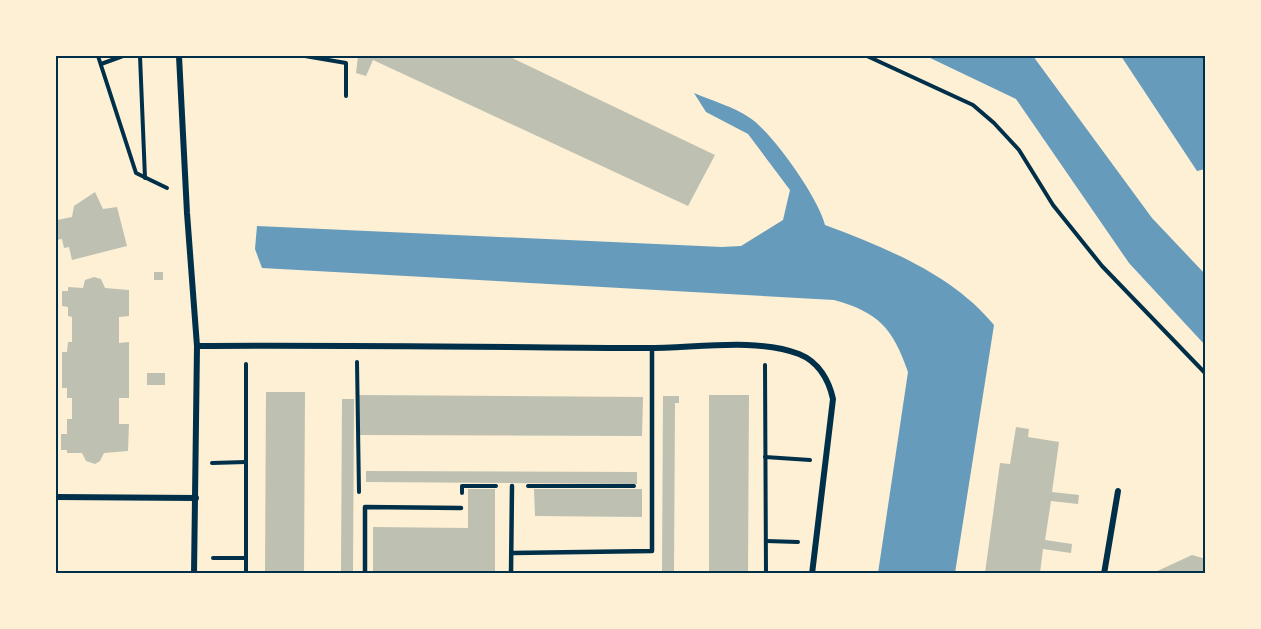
<svg xmlns="http://www.w3.org/2000/svg" width="1261" height="629" font-family="'Sofia Sans Condensed',sans-serif">
<style>
.water{fill:#669bbc}
.building{fill:#bec0b2}
.lines{fill:none;stroke-linecap:round;stroke-linejoin:round}
.path{stroke:#003049;stroke-width:4}
.service{stroke:#003049;stroke-width:4.5}
.minor{stroke:#003049;stroke-width:6}
.neatline{fill:none;stroke:#003049;stroke-width:2}
</style>
<rect width="100%" height="100%" fill="#fdf0d5"/>
<!-- water -->
<g class="water">
<path d="M926 56H1033L1152 218 1205 274V345L1129 263 1016 99Z"/>
<path d="M1121 56H1205V169L1197 171Z"/>
<path d="M694 93C713 101 734 107 750 118 773 133 819 199 825 225 886 248 952 274 994 325L955 573H878L908 372C893 328 878 312 834 300L262 268 255 249 257 226 722 247 741 246 783 220 790 190 748 134 706 112Z"/>
</g>
<!-- building -->
<g class="building">
<path d="M358 56H508L715 155 688 206 373 60 366 76 356 73Z"/>
<path d="M95 192 103 209 117 207 127 246 72 260 69 247 64 248 62 239 56 240V224L57 220 72 217 74 206Z"/>
<rect x="154" y="272" width="9" height="8"/>
<path d="M94 277 101 279 105 288 129 290V316L119 317V343L129 342V398H119V424H129L128 451 104 453 100 461 95 464 86 461 82 453H67V450H61V434H67V419H72V398H67V388H62V352H67L68 342H72V317L68 316V307L62 306V291H68V287L83 288 85 280Z"/>
<rect x="147" y="373" width="18" height="12"/>
<path d="M266 392H305L304 573H265Z"/>
<path d="M359 395 643 397 642 436 359 435Z"/>
<path d="M709 395H749L748 573H709Z"/>
<path d="M663 396H679V403H675L674 573H662Z"/>
<path d="M342 399H354L353 573H341Z"/>
<path d="M1016 427 1029 429 1028 437 1059 442 1052 492 1079 495 1078 504 1051 501 1045 540 1072 544 1071 553 1043 549 1040 573H985L1000 463 1010 464Z"/>
<path d="M366 471 637 472V484L366 482Z"/>
<path d="M468 489H495V573H373V527L468 528Z"/>
<path d="M534 489H642V517L535 516Z"/>
<path d="M1192 555 1206 559V573H1153Z"/>
</g>
<g class="lines">
<!-- path -->
<g class="path">
<path d="M98 56 136 173 167 188"/>
<path d="M140 56 145 178"/>
<path d="M305 56 346 63V96"/>
<path d="M867 56 973 105 994 123 1019 150 1053 205 1102 266 1206 374"/>
<path d="M101 64 123 56"/>
<path d="M357 362 359 492"/>
<path d="M765 365 766 574"/>
<path d="M765 457 810 460"/>
<path d="M212 463 246 462"/>
<path d="M528 486H634"/>
<path d="M462 493V486H496"/>
<path d="M766 541 798 542"/>
<path d="M213 558H246"/>
<path d="M246 574V364"/>
</g>
<!-- service -->
<g class="service">
<path d="M512 553 652 551V348"/>
<path d="M365 574V507L461 508"/>
<path d="M511 574 512 486"/>
</g>
<!-- minor -->
<g class="minor">
<path d="M179 56 187 213 197 346 194 574"/>
<path d="M197 346C345 345 494 347 642 348 690 349 755 337 799 354 819 362 829 381 833 399L812 574"/>
<path d="M56 497 196 498"/>
<path d="M1104 574 1118 491"/>
</g>
</g>
<!-- border -->
<rect width="1261" height="629" fill="none" stroke="#fdf0d5" stroke-width="114"/>
<rect x="57" y="57" width="1147" height="515" class="neatline"/>
</svg>
